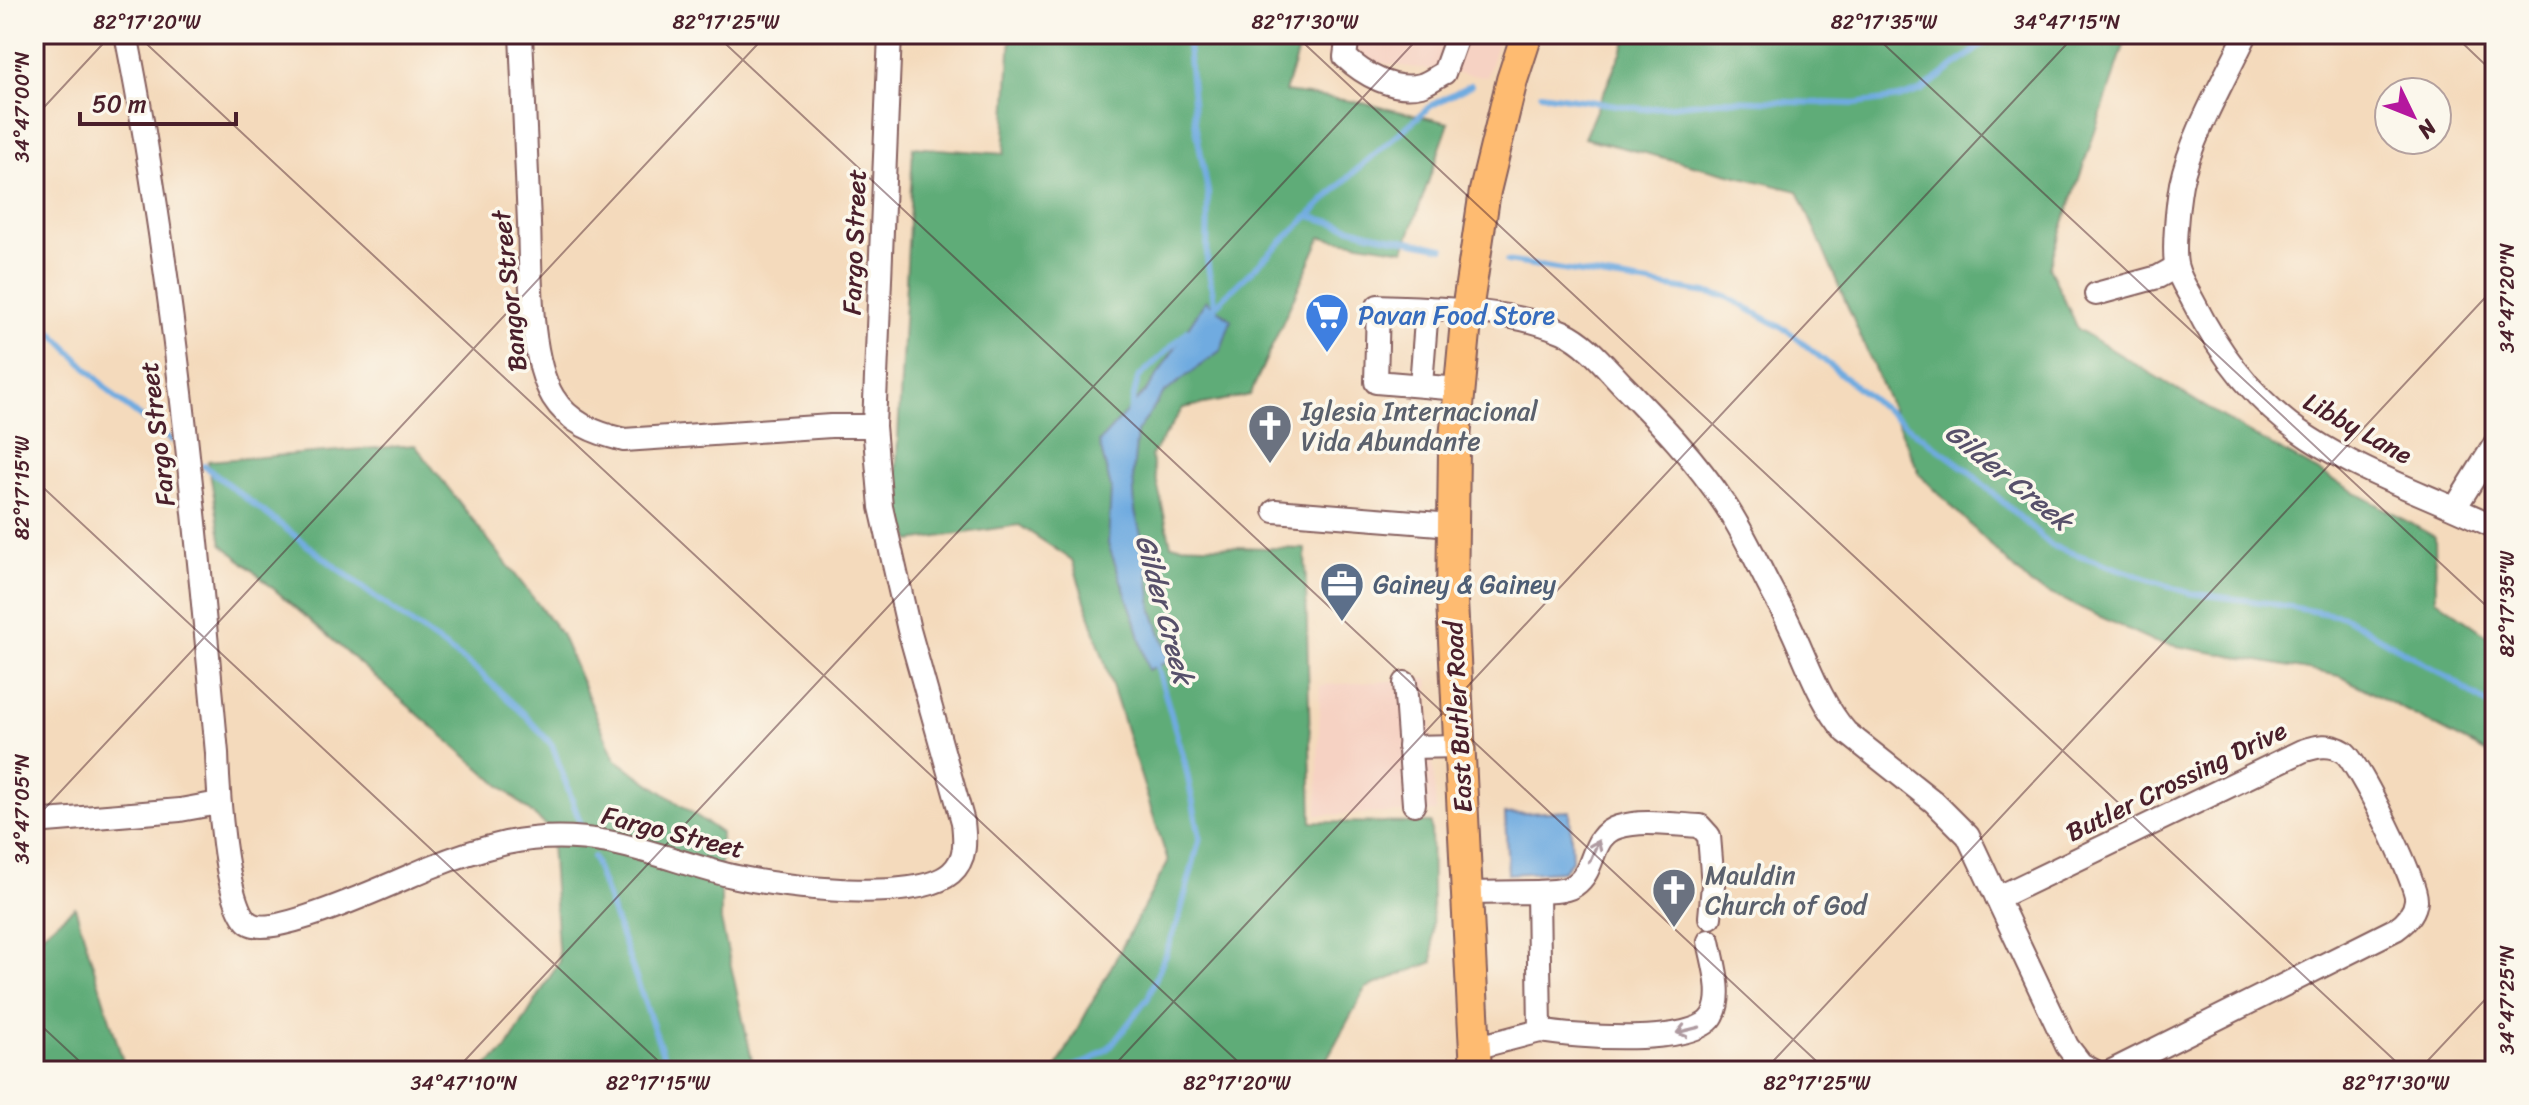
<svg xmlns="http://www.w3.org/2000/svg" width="2529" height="1105" font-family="Sriracha,sans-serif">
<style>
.built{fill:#f6d2c3}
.forest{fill:#5eac78;stroke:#546652;stroke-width:2}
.water{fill:#6fabe0;stroke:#5c6586;stroke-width:2}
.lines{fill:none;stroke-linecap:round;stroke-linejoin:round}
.stream{stroke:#6fabe0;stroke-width:6}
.minor-casing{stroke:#86605e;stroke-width:26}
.major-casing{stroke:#86605e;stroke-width:34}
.minor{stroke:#fff;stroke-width:22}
.major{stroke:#febb71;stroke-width:30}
.oneway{stroke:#ae9aa0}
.ticks{fill:none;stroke:#4a1f2b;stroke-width:2;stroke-opacity:0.45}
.labels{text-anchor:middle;stroke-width:7;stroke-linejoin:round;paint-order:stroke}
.street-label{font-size:26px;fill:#4a1f2b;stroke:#fbf7ec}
.shop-label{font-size:26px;fill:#366cbe;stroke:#fbf7ec;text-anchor:start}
.worship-label{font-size:26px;fill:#5b616d;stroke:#fbf7ec;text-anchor:start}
.service-label{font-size:26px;fill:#4e5e75;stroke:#fbf7ec;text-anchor:start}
.water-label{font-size:28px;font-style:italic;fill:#57506a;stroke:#fbf7ec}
.neatline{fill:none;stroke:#4a1f2b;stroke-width:3}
.ticks-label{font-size:20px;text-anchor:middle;fill:#4a1f2b}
</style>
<rect width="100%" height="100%" fill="#fbf7ec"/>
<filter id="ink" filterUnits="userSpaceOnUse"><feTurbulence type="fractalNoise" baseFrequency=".0125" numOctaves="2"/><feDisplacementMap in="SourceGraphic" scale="16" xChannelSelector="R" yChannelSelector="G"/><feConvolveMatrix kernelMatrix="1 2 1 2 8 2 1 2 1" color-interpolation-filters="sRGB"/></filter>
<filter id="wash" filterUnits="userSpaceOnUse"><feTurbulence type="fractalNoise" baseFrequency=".006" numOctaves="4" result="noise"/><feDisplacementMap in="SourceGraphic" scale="32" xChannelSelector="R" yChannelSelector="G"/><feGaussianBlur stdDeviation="1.8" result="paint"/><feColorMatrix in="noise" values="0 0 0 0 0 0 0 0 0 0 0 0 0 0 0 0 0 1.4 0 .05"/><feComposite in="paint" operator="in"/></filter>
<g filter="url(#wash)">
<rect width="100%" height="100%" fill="#f4dabc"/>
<!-- built -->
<g class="built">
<path d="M1332 34H1500L1487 77 1325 56Z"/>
<path d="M1428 679 1436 812 1317 815 1320 685Z"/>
</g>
<!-- forest -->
<g class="forest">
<path d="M1011 34H1303L1285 92 1358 102 1449 123 1404 250 1321 237 1250 395 1183 408 1151 456 1171 545 1305 549 1312 822 1431 823 1433 962 1366 988 1320 1071H1055L1168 862 1072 560 1019 525 911 541 895 495 913 147 1004 154Z"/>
<path d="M1629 34H2128L2049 267 2078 329 2232 423 2435 537 2436 599 2495 641V757L2340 676 2155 642 2031 585 1920 475 1798 191 1584 138Z"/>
<path d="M415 445 561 634 615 759 721 833V921L754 1069 759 1071H480L506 1050 559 962 550 829 222 544 208 461Z"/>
<path d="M75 907 126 1071H34V941Z"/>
</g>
<!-- water -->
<g class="water">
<path d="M1206 300 1231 320 1221 350 1163 394 1137 432 1133 473 1135 511 1146 554 1152 608 1170 661 1148 670 1136 623 1108 544 1111 488 1099 442 1151 385Z"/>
<path d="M1570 811 1572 861 1563 871 1508 874 1505 814Z"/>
</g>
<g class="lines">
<!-- stream -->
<g class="stream">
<path d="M1187 34 1195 123 1208 192 1207 260 1215 307"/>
<path d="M1541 94 1643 109 1727 100 1855 104 1899 98 1922 90 1997 34"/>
<path d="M1310 216 1369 233 1443 248"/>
<path d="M1507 261 1725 296 1788 331 1879 405 1967 470 2052 546 2189 593 2268 603 2345 617 2449 678 2495 710"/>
<path d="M1211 310 1353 173 1432 105 1471 85"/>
<path d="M34 314 117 399 171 440"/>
<path d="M1130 413 1138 378 1188 331"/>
<path d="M204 466 379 600 477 670 523 713 552 745 580 822"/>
<path d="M593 857 669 1071"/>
<path d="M1059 1071 1090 1061 1112 1045 1148 998 1178 922 1200 837 1184 759 1155 659"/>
</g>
</g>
</g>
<g filter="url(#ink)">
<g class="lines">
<!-- minor casing -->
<g class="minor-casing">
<g id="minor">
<path d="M126 34C173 271 195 512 217 753 218 784 224 906 249 923 273 940 401 879 431 867 455 857 480 849 506 843 539 836 575 836 608 842 652 850 694 868 737 877 783 887 915 904 951 873 967 859 965 840 963 822L909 630 881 507 874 426 890 34"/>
<path d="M521 34C524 97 526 160 529 223 531 271 528 355 553 397 569 423 595 433 624 440L831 426H874"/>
<path d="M1348 34 1345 57C1363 74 1394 92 1421 85 1429 83 1437 76 1444 73L1458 34"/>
<path d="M2246 34C2225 79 2191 136 2181 184 2178 201 2172 253 2177 268 2180 280 2188 291 2193 301 2220 355 2258 405 2309 438 2366 475 2434 497 2495 527"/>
<path d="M2096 294 2158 277 2176 267"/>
<path d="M1421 385 1427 308"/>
<path d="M1459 389 1376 382 1378 306C1436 308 1510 309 1563 332 1587 343 1604 365 1622 384 1658 421 1696 460 1724 503 1746 535 1760 571 1779 604 1803 646 1814 695 1846 732L1934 802 1968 836 1997 898"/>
<path d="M2455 508 2495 444"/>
<path d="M1275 511 1452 525"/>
<path d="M1405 683 1414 804"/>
<path d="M1409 747 1460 746"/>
<path d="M34 822 180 810 219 803"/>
<path d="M1538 892C1549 891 1566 892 1575 885 1597 870 1589 836 1618 827 1643 819 1674 825 1700 826L1709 836 1713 885 1710 917"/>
<path d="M1467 893 1538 892 1540 1031 1474 1048"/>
<path d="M1540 1031C1573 1037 1697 1047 1713 1015 1724 995 1713 962 1709 941"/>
<path d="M2094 1071 2081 1064 2067 1046 1997 898 2302 751C2317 746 2330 743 2344 752 2358 762 2418 883 2416 900 2415 913 2406 922 2396 929L2112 1071"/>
</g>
</g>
<!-- major casing -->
<g class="major-casing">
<path id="major" d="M1476 1071 1452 601 1454 449 1467 311 1485 191 1512 80 1527 34"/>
</g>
<!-- minor -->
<use href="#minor" class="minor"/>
<!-- major -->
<use href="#major" class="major"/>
</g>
<!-- one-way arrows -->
<defs><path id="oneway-shaft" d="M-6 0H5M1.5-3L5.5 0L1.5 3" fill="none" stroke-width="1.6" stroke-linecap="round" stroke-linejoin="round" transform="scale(2)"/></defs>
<g class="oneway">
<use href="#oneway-shaft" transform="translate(1594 851) rotate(-67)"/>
<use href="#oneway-shaft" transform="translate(1688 1030) rotate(166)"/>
</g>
</g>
<!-- ticks -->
<path class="ticks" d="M136 34 1248 1071M715 34 1827 1071M1294 34 2406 1071M1873 34 2495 614M2453 34 2495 74M34 118 112 34M34 479 669 1071M34 820 767 34M34 1019 90 1071M455 1071 1422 34M1109 1071 2076 34M1764 1071 2495 287M2418 1071 2495 989"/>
<!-- icons -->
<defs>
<g id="supermarket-pin" transform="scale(2.3)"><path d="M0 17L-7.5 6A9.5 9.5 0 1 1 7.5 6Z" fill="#3f7fe0" stroke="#fbf7ec"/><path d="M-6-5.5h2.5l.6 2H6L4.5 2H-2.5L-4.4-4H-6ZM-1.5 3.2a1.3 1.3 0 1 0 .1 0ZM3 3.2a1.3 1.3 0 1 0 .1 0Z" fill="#fff"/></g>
<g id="church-pin" transform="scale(2.3)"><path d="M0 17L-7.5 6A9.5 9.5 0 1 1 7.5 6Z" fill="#6b7280" stroke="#fbf7ec"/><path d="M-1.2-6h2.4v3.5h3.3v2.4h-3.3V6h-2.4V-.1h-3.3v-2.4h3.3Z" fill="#fff"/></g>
<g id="office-pin" transform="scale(2.3)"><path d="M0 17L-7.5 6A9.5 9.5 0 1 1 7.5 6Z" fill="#5c6f8a" stroke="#fbf7ec"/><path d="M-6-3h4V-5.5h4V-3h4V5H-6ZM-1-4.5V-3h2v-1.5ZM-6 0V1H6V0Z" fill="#fff"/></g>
</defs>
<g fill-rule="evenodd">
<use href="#supermarket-pin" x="1327" y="315"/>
<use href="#church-pin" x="1270" y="426"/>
<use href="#office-pin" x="1342" y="584"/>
<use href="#church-pin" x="1674" y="890"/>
</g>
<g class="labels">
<!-- street labels -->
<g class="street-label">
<text transform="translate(854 242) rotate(-88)" y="9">Fargo Street</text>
<text transform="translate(509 291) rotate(-96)" y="9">Bangor Street</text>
<text transform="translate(2358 428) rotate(29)" y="9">Libby Lane</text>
<text transform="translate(157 434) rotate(-97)" y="9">Fargo Street</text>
<text transform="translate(1458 717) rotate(-93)" y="9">East Butler Road</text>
<text transform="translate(2176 781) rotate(-26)" y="9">Butler Crossing Drive</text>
<text transform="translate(673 832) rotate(14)" y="9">Fargo Street</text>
</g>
<!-- shop labels -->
<g class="shop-label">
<text x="1358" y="324">Pavan Food Store</text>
</g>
<!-- worship labels -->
<g class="worship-label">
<text x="1301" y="420">Iglesia Internacional<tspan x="1301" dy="30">Vida Abundante</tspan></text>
<text x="1705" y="884">Mauldin<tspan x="1705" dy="30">Church of God</tspan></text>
</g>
<!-- service labels -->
<g class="service-label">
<text x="1373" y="593">Gainey &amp; Gainey</text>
</g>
<!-- water labels -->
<g class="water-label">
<text transform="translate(2009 476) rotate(39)" y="10">Gilder Creek</text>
<text transform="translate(1165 609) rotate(75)" y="10">Gilder Creek</text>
</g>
</g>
<!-- margin -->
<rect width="2529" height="1105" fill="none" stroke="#fbf7ec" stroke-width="88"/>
<!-- north arrow -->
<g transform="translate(2413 116) rotate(133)"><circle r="38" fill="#fbf7ec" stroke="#b4a19f" stroke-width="2"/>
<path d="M0-6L14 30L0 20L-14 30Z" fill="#b5179e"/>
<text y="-12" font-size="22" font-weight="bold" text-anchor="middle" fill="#4a1f2b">N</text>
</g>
<!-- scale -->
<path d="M80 112v12h156v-12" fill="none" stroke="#4a1f2b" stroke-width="4"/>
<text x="92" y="112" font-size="24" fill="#4a1f2b" stroke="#fbf7ec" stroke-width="6" paint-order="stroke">50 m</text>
<rect x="44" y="44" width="2441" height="1017" class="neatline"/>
<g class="ticks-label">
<text x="147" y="29">82°17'20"W</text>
<text x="726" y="29">82°17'25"W</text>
<text x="1305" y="29">82°17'30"W</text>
<text x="1884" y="29">82°17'35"W</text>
<text x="2067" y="29">34°47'15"N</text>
<text transform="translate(22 107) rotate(-90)" y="7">34°47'00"N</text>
<text transform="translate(2507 298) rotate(-90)" y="7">34°47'20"N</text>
<text transform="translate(22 488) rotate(-90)" y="7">82°17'15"W</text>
<text transform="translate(2507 604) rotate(-90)" y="7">82°17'35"W</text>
<text transform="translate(22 809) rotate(-90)" y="7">34°47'05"N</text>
<text transform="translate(2507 1000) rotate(-90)" y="7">34°47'25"N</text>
<text x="464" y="1090">34°47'10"N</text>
<text x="658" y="1090">82°17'15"W</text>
<text x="1237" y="1090">82°17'20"W</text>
<text x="1817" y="1090">82°17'25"W</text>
<text x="2396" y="1090">82°17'30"W</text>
</g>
</svg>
